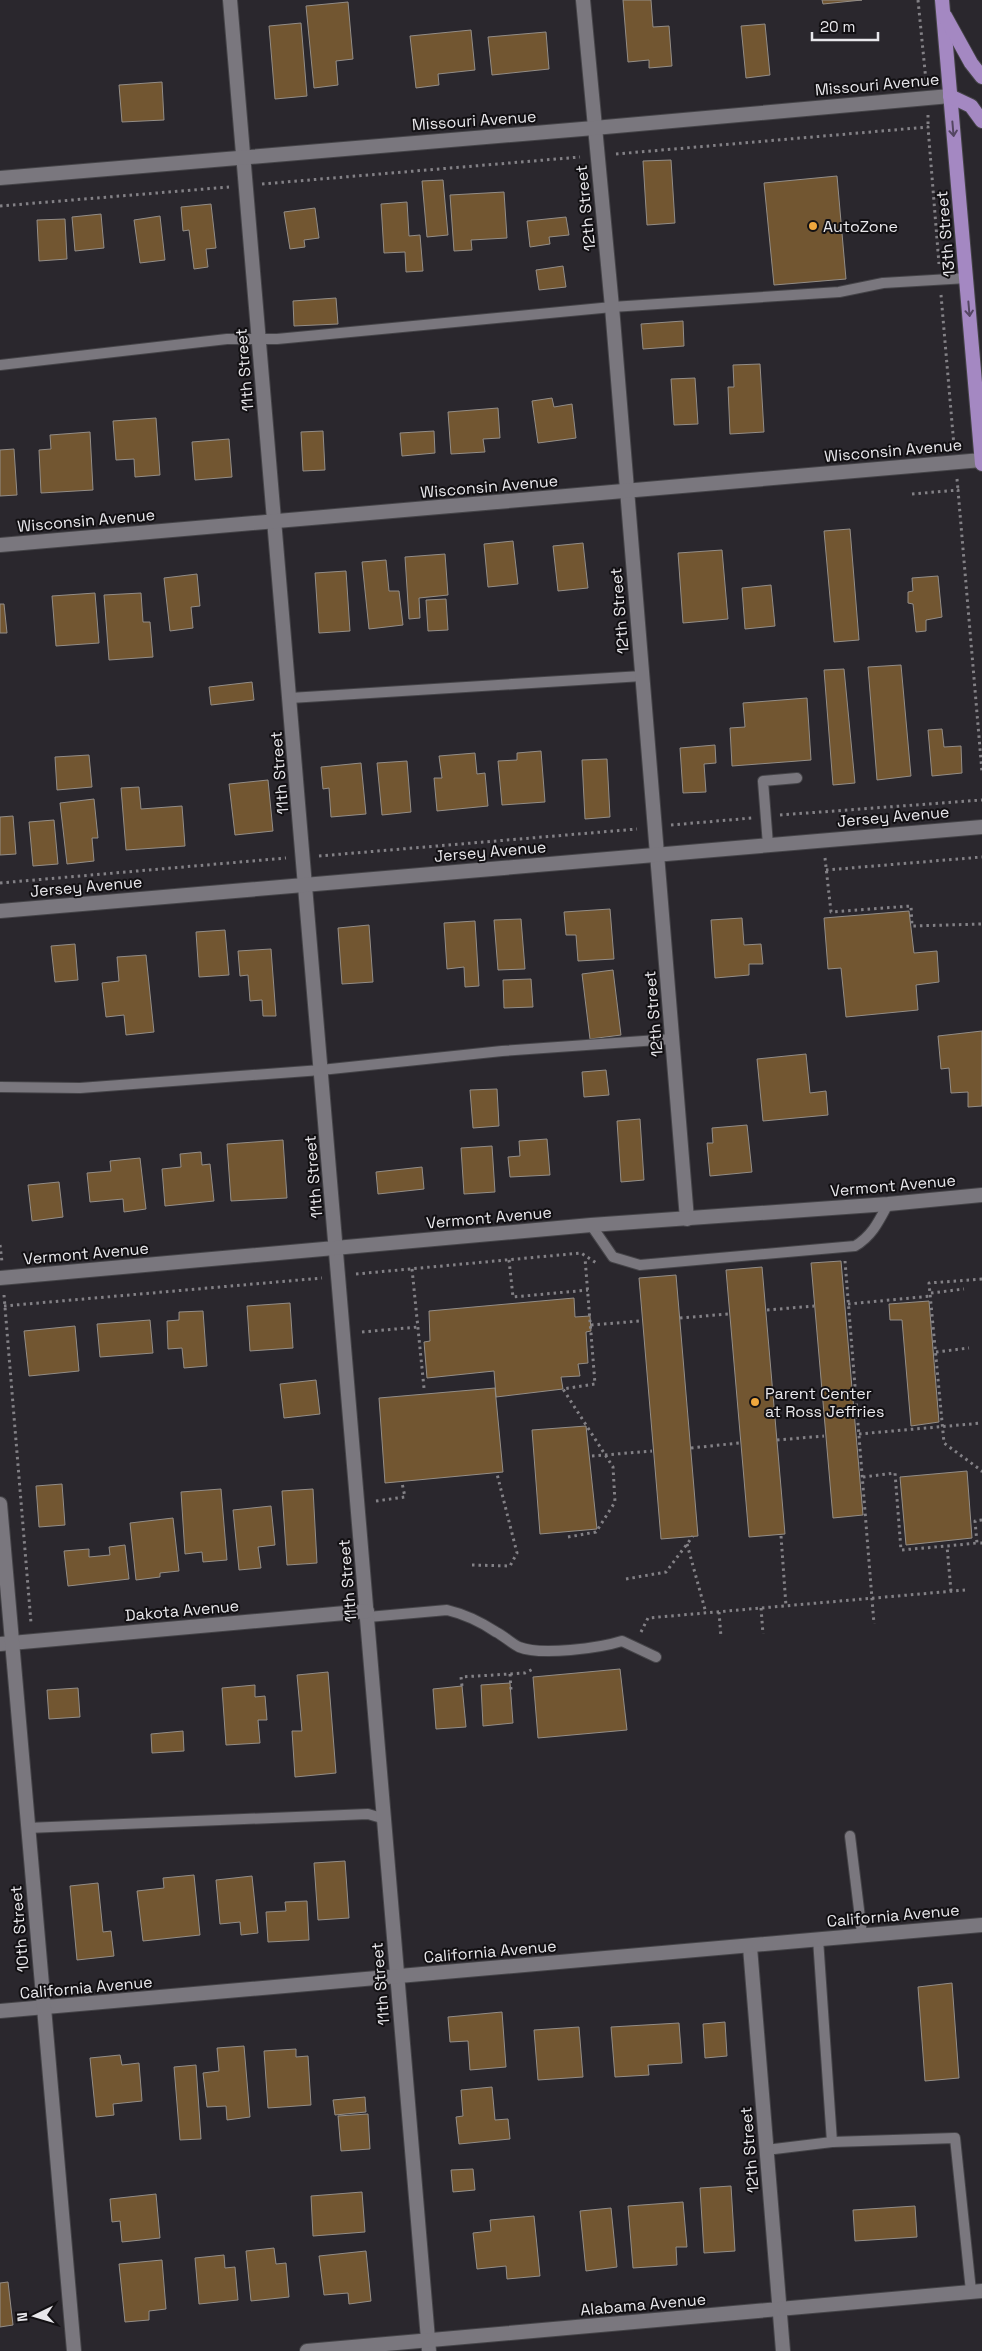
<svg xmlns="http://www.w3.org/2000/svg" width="982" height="2351" font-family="'Space Grotesk',sans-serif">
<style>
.building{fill:#725631;stroke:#938d87}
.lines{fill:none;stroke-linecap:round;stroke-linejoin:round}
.service-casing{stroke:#454448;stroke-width:12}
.minor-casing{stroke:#454448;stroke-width:16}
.tertiary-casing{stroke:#454448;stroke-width:16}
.trunk-casing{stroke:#454448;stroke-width:16}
.path{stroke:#838186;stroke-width:3;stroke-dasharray:2.5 4;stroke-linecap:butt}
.service{stroke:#7a777e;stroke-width:10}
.minor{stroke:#7a777e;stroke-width:14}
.tertiary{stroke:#7a777e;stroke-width:14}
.trunk{stroke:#a488c2;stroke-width:14}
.oneway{stroke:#544662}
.poi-dot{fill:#efa73d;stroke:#121013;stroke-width:2}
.labels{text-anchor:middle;stroke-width:4;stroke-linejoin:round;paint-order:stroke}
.street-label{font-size:16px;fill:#e8e7eb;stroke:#121013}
.poi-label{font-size:16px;fill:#e8e7eb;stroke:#121013;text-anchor:start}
</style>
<rect width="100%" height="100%" fill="#2a272d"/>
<!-- building -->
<g class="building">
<path d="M623 0H651L653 27 669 26 672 66 649 68V60L628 62Z"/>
<path d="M822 0H862L823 4Z"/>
<path d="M348 2 353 59 336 61 338 85 314 88 306 6Z"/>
<path d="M301 23 307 96 275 99 269 26Z"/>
<path d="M765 24 770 75 746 78 741 26Z"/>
<path d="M471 30 475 70 438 74 439 85 416 88 410 36Z"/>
<path d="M546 32 549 69 492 75 488 37Z"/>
<path d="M162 82 164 120 122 122 119 85Z"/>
<path d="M671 160 675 223 647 225 643 161Z"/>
<path d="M837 176 846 279 774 285 764 183Z"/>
<path d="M443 180 448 235 427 237 422 181Z"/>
<path d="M504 192 507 238 471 240 472 250 454 251 450 195Z"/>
<path d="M407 202 409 236 420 235 423 271 406 272 405 252 384 253 381 204Z"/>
<path d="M211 204 216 248 206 249 208 267 194 269 189 230 183 231 181 207Z"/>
<path d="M315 208 319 238 304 240 305 247 290 249 284 212Z"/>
<path d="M101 214 104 248 75 251 72 217Z"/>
<path d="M160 216 165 260 140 263 134 220Z"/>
<path d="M566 217 569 235 549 237 550 244 530 247 527 221Z"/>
<path d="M65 219 67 259 39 261 37 220Z"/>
<path d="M563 266 566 287 539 290 536 270Z"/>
<path d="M336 298 338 324 294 326 293 301Z"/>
<path d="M683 321 684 346 643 349 641 324Z"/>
<path d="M760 364 764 432 730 434 728 387H734L733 365Z"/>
<path d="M695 378 698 424 674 425 671 379Z"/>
<path d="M552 398 554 407 572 404 576 438 538 443 532 401Z"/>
<path d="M498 408 500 438 483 439 485 452 451 454 448 412Z"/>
<path d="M156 418 160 475 135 477 134 459 116 460 113 421Z"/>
<path d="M323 431 325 470 303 471 301 432Z"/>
<path d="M434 431 435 453 402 456 400 433Z"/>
<path d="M90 432 93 490 41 493 39 450 51 449 50 435Z"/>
<path d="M229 439 232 477 195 480 192 442Z"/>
<path d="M14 449 17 495 0 496V450Z"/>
<path d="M850 529 859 640 834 642 824 531Z"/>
<path d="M513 541 518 584 488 587 484 544Z"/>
<path d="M583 543 588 588 558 591 553 546Z"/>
<path d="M722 550 728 619 683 623 678 553Z"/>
<path d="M445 554 448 595 419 598 420 618 409 619 405 557Z"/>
<path d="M386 560 389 591H399L403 625 369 629 362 562Z"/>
<path d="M346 571 350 631 319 633 315 573Z"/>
<path d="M197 574 200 606 191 607 193 628 170 631 164 578Z"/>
<path d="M938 576 942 617 926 620V631L916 632 913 604 908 603V592L913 591 912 578Z"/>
<path d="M771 585 775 626 745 629 742 588Z"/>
<path d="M95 593 99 643 56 646 52 596Z"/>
<path d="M141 593 143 622H150L153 657 109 660 104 595Z"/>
<path d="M446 599 448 630 428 631 426 600Z"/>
<path d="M0 604H4L7 633H0Z"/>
<path d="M901 665 911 776 877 780 868 667Z"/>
<path d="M844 669 855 783 833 785 824 670Z"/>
<path d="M252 682 254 700 211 705 209 687Z"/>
<path d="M807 698 811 760 732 766 730 728 745 727 743 703Z"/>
<path d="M942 729 944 747 961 746 962 773 932 776 928 730Z"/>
<path d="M715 745 716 763 704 764 706 792 683 793 680 748Z"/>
<path d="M541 751 545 802 502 805 498 761 517 760V753Z"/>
<path d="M475 753 477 774 485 773 488 806 437 811 434 778H442L439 756Z"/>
<path d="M89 755 92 787 57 790 55 757Z"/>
<path d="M607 759 610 817 585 819 582 760Z"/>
<path d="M407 761 411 812 382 815 377 763Z"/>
<path d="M361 763 366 814 331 817 329 788 323 789 321 767Z"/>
<path d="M268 780 273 831 235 835 229 784Z"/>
<path d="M139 787 141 809 182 806 185 846 126 850 121 788Z"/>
<path d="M94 799 98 838H92L94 861 67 864 60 803Z"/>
<path d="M13 816 16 854 0 855V817Z"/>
<path d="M54 820 58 864 33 866 29 822Z"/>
<path d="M610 909 614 959 578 961 576 935H566L564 912Z"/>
<path d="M909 911 914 953 937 951 939 982 916 985 918 1010 846 1017 841 968 828 969 824 918Z"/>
<path d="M742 918 744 945 761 944 763 964H749V975L715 978 711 920Z"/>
<path d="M521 919 525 969 498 970 494 920Z"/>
<path d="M475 921 479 986 465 987 464 967 447 969 444 923Z"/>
<path d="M369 925 373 982 342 984 338 928Z"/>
<path d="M225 930 229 975 199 977 196 932Z"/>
<path d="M75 944 78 980 55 982 51 946Z"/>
<path d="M271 949 276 1016H263L262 1000 250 1001 248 975 240 976 238 951Z"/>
<path d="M146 955 154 1032 126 1035 124 1015 106 1017 102 983 119 981 117 957Z"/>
<path d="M613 970 621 1035 590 1039 582 974Z"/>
<path d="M531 979 533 1007 504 1008 503 980Z"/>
<path d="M982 1031V1106L968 1107V1092L951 1093 949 1068 941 1069 938 1036Z"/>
<path d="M806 1054 810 1093 826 1091 828 1115 763 1121 757 1059Z"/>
<path d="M606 1070 609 1095 584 1097 582 1072Z"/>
<path d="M497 1089 499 1126 473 1128 470 1090Z"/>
<path d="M640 1119 644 1180 621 1182 617 1121Z"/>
<path d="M747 1125 752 1172 710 1176 707 1143H713L712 1128Z"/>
<path d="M547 1139 550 1175 510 1177 508 1157 520 1156 519 1141Z"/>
<path d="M283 1140 287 1198 231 1201 227 1144Z"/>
<path d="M492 1146 495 1192 464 1194 461 1148Z"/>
<path d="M201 1152 202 1165 210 1164 214 1201 165 1206 162 1169 181 1167 180 1154Z"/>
<path d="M140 1158 146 1209 124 1212 123 1199 90 1202 87 1173 111 1171 110 1161Z"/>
<path d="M422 1167 424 1189 378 1194 376 1172Z"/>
<path d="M59 1182 63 1217 32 1221 28 1185Z"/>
<path d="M841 1261 863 1515 833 1518 811 1263Z"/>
<path d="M762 1267 785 1534 749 1537 726 1270Z"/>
<path d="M676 1275 698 1536 661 1539 639 1278Z"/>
<path d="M574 1298 575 1317 590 1316 591 1331 586 1332 588 1363 578 1364 580 1376 561 1377 563 1389 496 1397 494 1371 427 1378 424 1342 430 1341 429 1311Z"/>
<path d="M929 1301 939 1422 911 1426 902 1320H890L889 1304Z"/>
<path d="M290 1303 293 1348 250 1351 247 1306Z"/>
<path d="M203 1311 207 1366 184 1368 182 1348 168 1349 167 1321 179 1320V1312Z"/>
<path d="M150 1320 153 1353 100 1357 97 1324Z"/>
<path d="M75 1326 79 1371 29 1376 24 1331Z"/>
<path d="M316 1380 320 1414 284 1418 280 1384Z"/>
<path d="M495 1388 503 1472 385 1483 379 1398Z"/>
<path d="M586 1426 597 1529 540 1534 532 1430Z"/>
<path d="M967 1471 972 1538 906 1545 900 1477Z"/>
<path d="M62 1484 65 1525 39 1527 36 1486Z"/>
<path d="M221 1489 227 1560 203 1562 202 1552 185 1554 181 1492Z"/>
<path d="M313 1489 317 1563 287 1565 282 1491Z"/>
<path d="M271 1506 275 1545 258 1547 261 1568 239 1570 233 1510Z"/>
<path d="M173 1518 179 1571 160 1573V1577L136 1580 130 1523Z"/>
<path d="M125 1545 129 1579 68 1586 64 1551 89 1549V1557L110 1555 109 1547Z"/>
<path d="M620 1669 627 1730 538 1738 533 1677Z"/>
<path d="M328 1672 336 1773 295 1777 292 1731H302L297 1675Z"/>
<path d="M510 1683 513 1723 483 1726 481 1685Z"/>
<path d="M255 1685V1697L265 1696 267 1720H258L260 1743 226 1745 222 1688Z"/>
<path d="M462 1686 466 1727 436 1729 433 1689Z"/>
<path d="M78 1688 80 1717 49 1719 47 1690Z"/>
<path d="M183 1731 184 1751 152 1753 151 1734Z"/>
<path d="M345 1861 349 1918 318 1920 314 1863Z"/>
<path d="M194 1875 200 1935 143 1941 137 1891 164 1888 163 1878Z"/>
<path d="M252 1876 258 1933 241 1935 240 1922 220 1924 216 1880Z"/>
<path d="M98 1883 103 1932 111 1931 114 1956 77 1960 70 1886Z"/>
<path d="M307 1901 309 1940 268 1942 266 1912 286 1911 285 1902Z"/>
<path d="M952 1983 959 2078 925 2081 918 1987Z"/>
<path d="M502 2012 506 2067 470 2070 468 2041 450 2042 448 2017Z"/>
<path d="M725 2022 727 2056 705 2058 703 2024Z"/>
<path d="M679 2023 682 2063 648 2065 649 2075 615 2077 611 2027Z"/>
<path d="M579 2027 583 2077 538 2080 534 2030Z"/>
<path d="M244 2046 250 2117 227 2120 226 2106 207 2107 203 2073 219 2071 217 2048Z"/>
<path d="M296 2049V2057L308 2056 311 2105 268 2108 264 2051Z"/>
<path d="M120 2055 122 2065 139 2063 142 2101 113 2104 114 2115 96 2117 90 2058Z"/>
<path d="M196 2065 201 2139 180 2140 174 2067Z"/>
<path d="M492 2087 495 2120 508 2119 510 2139 459 2144 456 2117 463 2116 461 2090Z"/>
<path d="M365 2097 366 2112 335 2115 333 2100Z"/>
<path d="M368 2114 370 2149 341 2151 338 2116Z"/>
<path d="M473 2169 475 2190 453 2192 451 2170Z"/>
<path d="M731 2186 735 2251 704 2253 700 2188Z"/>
<path d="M362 2192 365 2232 313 2236 311 2196Z"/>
<path d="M156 2194 160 2238 122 2242 120 2221 112 2222 110 2199Z"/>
<path d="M683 2202 687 2247H676L677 2265 633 2268 628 2206Z"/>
<path d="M915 2206 917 2237 855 2241 853 2210Z"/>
<path d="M611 2208 617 2267 586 2271 580 2211Z"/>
<path d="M534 2216 540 2276 507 2279 506 2266 477 2269 473 2233 491 2231 490 2220Z"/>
<path d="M274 2248 276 2264 286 2263 289 2297 251 2301 246 2251Z"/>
<path d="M366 2251 371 2301 349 2304 348 2293 324 2295 319 2256Z"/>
<path d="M224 2255 225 2268 235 2267 238 2300 199 2304 195 2258Z"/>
<path d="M162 2260 166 2309 149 2311V2320L125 2322 119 2264Z"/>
<path d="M8 2282 13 2325 0 2327V2283Z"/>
</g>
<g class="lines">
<!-- service casing -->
<g class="service-casing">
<g id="service">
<path d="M0 365 227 339H277L612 307 839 292 883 283 967 278"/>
<path d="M290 698 642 676"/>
<path d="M768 845 763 781 797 778"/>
<path d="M0 1087 80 1088 321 1070 502 1051 672 1039"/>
<path d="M591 1225 613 1257 640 1265 855 1246C872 1236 879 1221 888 1204"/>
<path d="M368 1617 447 1610C464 1614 481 1622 496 1632 504 1636 511 1643 519 1647 541 1656 600 1648 622 1641L656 1657"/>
<path d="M27 1828 368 1814 385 1819"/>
<path d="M850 1836 862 1934"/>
<path d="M818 1939 832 2142"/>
<path d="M766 2150 832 2142 955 2138 971 2291"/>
</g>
</g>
<!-- minor casing -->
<g class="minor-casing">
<g id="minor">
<path d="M230 0 429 2351"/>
<path d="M583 0 612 307 687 1219"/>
<path d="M0 178 594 128 950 96"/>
<path d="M0 545 982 460"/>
<path d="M0 911 982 827"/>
<path d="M0 1644 367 1611"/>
<path d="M750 1947 783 2351"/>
<path d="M0 2011 982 1925"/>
<path d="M307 2351 982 2291"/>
</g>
</g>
<!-- tertiary casing -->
<g class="tertiary-casing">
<g id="tertiary">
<path d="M0 1278 591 1225 888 1204 982 1195"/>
<path d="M0 1504 74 2351"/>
</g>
</g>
<!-- trunk casing -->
<g class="trunk-casing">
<g id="trunk">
<path d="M942 0 982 464"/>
<path d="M945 16 971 63 982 77"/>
<path d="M950 96 971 106 982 121"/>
</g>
</g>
<!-- path -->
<g class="path">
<path d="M918 0 926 81"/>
<path d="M928 115V127"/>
<path d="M616 154 928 127 939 264"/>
<path d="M262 184 580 157"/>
<path d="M0 206 229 187"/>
<path d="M941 295 954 446"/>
<path d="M957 479 958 490"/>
<path d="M912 494 958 490 982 772"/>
<path d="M780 815 982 800"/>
<path d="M671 825 752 818"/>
<path d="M319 856 637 829"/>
<path d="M825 858 831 912 911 906 912 926 982 924"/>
<path d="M826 870 982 857"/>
<path d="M0 883 286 858"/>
<path d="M0 1245 2 1262"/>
<path d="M509 1260 513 1297 588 1290"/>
<path d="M845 1261 874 1624"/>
<path d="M412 1269 424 1388"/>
<path d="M356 1274 581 1253 598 1264"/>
<path d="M982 1279 929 1283 944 1443 982 1471V1476"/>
<path d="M931 1293 964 1289"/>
<path d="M4 1295 31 1623"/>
<path d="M848 1304 931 1296"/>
<path d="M4 1306 322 1278"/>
<path d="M767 1310 814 1306"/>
<path d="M680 1318 728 1314"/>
<path d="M591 1325 640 1321"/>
<path d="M362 1332 418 1327"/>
<path d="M936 1352 969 1348"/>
<path d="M859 1434 982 1423"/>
<path d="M777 1440 824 1436"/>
<path d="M691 1448 739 1443"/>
<path d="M592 1456 652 1451"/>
<path d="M863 1477 895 1473 901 1550 947 1546"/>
<path d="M376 1501 405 1497 402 1483"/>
<path d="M982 1520 975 1521 977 1543H982"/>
<path d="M781 1536 786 1606"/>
<path d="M568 1537 596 1532 615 1502 613 1467 563 1389 595 1384 585 1258"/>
<path d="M687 1544 706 1613"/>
<path d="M472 1565 510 1566 517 1553 497 1474"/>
<path d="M626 1579 666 1572 693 1536"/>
<path d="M951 1591 947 1546 977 1543"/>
<path d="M761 1608 763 1634"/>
<path d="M719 1612 721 1637"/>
<path d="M641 1632 648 1618 965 1590"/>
<path d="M510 1674 511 1690"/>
<path d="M462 1686 461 1677 525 1673 535 1668"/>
</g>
<!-- service -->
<use href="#service" class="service"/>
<!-- minor -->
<use href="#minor" class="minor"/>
<!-- tertiary -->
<use href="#tertiary" class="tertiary"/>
<!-- trunk -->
<use href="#trunk" class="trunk"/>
</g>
<!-- one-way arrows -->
<defs><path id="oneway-shaft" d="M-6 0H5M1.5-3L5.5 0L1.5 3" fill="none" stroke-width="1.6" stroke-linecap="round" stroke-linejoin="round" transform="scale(1.25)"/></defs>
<g class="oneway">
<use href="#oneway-shaft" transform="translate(953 129) rotate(85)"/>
<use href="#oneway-shaft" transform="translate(969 309) rotate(85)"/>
</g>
<!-- markers -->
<g class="poi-dot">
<circle cx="813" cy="226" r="5"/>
<circle cx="755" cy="1402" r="5"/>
</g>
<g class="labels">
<!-- street labels -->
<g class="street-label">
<text transform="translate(877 84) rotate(-5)" y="6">Missouri Avenue</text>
<text transform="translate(474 120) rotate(-4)" y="6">Missouri Avenue</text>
<text transform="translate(585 208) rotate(-96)" y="6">12th Street</text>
<text transform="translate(945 234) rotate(-95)" y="6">13th Street</text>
<text transform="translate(244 370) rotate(-95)" y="6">11th Street</text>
<text transform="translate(893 450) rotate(-5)" y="6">Wisconsin Avenue</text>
<text transform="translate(489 486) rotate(-5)" y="6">Wisconsin Avenue</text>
<text transform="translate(86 520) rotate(-5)" y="6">Wisconsin Avenue</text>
<text transform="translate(619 611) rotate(-95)" y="6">12th Street</text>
<text transform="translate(279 773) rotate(-95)" y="6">11th Street</text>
<text transform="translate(893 816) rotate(-5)" y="6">Jersey Avenue</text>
<text transform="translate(490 851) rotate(-5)" y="6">Jersey Avenue</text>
<text transform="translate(86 886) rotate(-5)" y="6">Jersey Avenue</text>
<text transform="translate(653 1014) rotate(-95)" y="6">12th Street</text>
<text transform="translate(313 1177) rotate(-95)" y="6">11th Street</text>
<text transform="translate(893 1185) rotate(-5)" y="6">Vermont Avenue</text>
<text transform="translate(489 1217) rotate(-5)" y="6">Vermont Avenue</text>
<text transform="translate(86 1253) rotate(-5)" y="6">Vermont Avenue</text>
<text transform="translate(347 1581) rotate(-95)" y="6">11th Street</text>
<text transform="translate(182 1610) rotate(-5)" y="6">Dakota Avenue</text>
<text transform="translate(893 1915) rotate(-5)" y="6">California Avenue</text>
<text transform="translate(19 1929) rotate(-95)" y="6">10th Street</text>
<text transform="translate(490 1951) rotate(-5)" y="6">California Avenue</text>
<text transform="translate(380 1984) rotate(-95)" y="6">11th Street</text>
<text transform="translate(86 1987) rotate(-5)" y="6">California Avenue</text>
<text transform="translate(749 2150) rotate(-95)" y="6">12th Street</text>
<text transform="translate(643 2304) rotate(-5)" y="6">Alabama Avenue</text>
</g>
<!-- poi labels -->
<g class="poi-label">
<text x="823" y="232">AutoZone</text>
<text x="765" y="1399">Parent Center<tspan x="765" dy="18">at Ross Jeffries</tspan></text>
</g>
</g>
<!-- north arrow -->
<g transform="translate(35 2316) rotate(265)" stroke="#121013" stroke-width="4" paint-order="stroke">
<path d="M0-4L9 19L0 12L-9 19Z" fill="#e8e7eb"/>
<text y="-8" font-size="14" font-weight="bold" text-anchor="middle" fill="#e8e7eb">N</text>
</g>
<!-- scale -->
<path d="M812 32v8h66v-8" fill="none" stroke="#e8e7eb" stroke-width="2.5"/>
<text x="820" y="32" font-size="15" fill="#e8e7eb" stroke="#121013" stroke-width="4" paint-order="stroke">20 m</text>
</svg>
